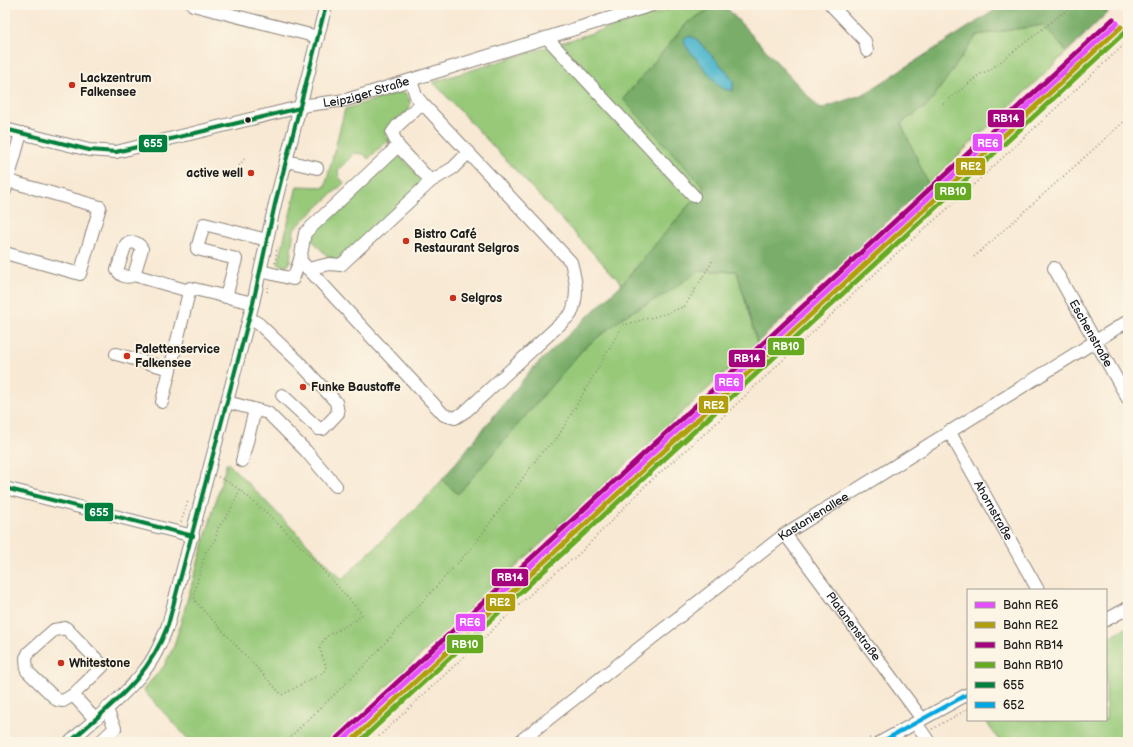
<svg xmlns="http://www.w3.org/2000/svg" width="1133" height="747" font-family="'Balsamiq Sans',sans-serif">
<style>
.green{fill:#97c979;stroke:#5a724a}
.forest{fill:#79ad69;stroke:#4a6442}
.water{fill:#4fb7ce;stroke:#366a75}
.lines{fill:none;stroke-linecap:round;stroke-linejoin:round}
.minor-casing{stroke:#8a8278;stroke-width:14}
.path{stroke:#8a8278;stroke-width:1.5;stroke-dasharray:1 3;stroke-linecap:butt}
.minor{stroke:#fff;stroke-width:12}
.bus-1-casing{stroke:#fcf5e5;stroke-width:7}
.bus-2-casing{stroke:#fcf5e5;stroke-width:7}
.bus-1{stroke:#007f3e;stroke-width:4}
.bus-2{stroke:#01a6e3;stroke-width:4}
.rail-1-casing{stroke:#fcf5e5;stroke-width:8}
.rail-2-casing{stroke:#fcf5e5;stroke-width:8}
.rail-3-casing{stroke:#fcf5e5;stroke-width:8}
.rail-4-casing{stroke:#fcf5e5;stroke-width:8}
.rail-1{stroke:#e64dff;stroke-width:5}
.rail-2{stroke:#b09f0a;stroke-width:5}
.rail-3{stroke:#a5027d;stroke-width:5}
.rail-4{stroke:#6a2;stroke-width:5}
.poi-dot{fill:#c8321e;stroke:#fcf5e5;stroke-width:1.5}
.bus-dot{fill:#1c1c1c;stroke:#fcf5e5;stroke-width:1.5}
.labels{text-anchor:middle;stroke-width:4;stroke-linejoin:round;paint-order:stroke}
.poi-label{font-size:12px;font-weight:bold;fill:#1c1c1c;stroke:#fcf5e5;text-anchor:start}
.street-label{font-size:12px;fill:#1c1c1c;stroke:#fcf5e5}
.line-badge{stroke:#fcf5e5;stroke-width:1.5}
.badge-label{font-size:11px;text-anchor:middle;font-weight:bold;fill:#fff}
</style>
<rect width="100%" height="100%" fill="#fcf5e5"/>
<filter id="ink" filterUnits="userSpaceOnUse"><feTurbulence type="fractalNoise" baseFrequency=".025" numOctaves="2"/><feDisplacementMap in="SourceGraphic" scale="8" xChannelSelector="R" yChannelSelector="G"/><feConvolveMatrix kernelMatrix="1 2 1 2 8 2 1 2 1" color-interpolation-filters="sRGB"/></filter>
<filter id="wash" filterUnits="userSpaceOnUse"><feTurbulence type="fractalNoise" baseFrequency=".012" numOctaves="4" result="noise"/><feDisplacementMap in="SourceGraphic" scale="16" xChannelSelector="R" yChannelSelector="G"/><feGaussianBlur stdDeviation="0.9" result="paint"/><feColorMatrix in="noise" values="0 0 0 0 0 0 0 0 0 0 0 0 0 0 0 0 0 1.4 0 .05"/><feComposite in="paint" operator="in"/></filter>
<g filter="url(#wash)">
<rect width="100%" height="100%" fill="#f8e9d4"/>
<!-- green -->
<g class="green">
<path d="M684 5H716L687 23 673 40 704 187 622 284 433 82Z"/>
<path d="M1043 25 1067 52 928 184 901 123 928 105 977 35Z"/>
<path d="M403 91C409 97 412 102 409 110L386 131 385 134 390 140 391 145 389 149 388 140 368 159 364 154 355 153 338 170 339 177 344 183 294 229 290 261 286 267 278 264 297 186 325 187 345 109Z"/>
<path d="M398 154 422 179 420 186 340 260H331L312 240 311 235Z"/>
<path d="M698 271H737L757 343 327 742H191L143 690 164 666 174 646 227 462 342 579 431 493 442 480 458 494 583 349 626 315 667 293Z"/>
<path d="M1128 627V742H1000L985 720H1106V638Z"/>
</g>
<!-- forest -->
<path class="forest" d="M716 5H724L820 109 864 94 1003 5H1115L1067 52 1043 25 977 35 928 105 901 123 928 184 757 343 737 271H698L667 293 626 315 583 349 458 494 442 480 531 370 622 284 704 187 623 99 687 23Z"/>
<!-- water -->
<path class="water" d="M690 36 696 39 728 73 733 81V91L721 88 687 48 683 39Z"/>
</g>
<g filter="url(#ink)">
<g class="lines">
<!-- minor casing -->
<g class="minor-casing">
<g id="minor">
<path d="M193 5 318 37"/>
<path d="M831 5 865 41 867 51"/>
<path d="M547 38 694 196"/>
<path d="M411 80 416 96 422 103 571 262C576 281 579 295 571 314L466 411 455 418 444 415 300 260 305 233 398 146 392 133 397 126 422 103"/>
<path id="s1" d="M5 129 89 150 116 152 308 105 346 100 652 5"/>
<path d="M398 146 431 181"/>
<path d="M286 161 317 168"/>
<path d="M5 180 100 207 80 274 5 253"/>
<path d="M5 191 21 133"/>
<path id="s2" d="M1054 268 1128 399"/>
<path d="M308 269 329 264 341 265 431 181 453 168 469 152"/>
<path d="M261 271 293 279 300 260"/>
<path d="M134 275 142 249C138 242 133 241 126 244L117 270C121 276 127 279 134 275L189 291"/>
<path d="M226 297 236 259 197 249 204 224 267 240"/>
<path d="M249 318 259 324 299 362 336 402 338 413 323 429H319L282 395"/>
<path d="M116 354 170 369"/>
<path d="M162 402 190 288 253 303"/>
<path d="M227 402 268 413 306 451 336 486"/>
<path id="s3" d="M949 431 1038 590"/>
<path d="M242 461 255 410"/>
<path d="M5 488 193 536"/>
<path id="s4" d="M785 534 922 719"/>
<path d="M1106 620 1128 608"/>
<path d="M66 628 103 666 73 695 63 701 57 700 27 671 26 658 29 652 54 630Z"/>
<path d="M73 695 95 719"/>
<path d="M916 723 929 742"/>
<path d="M70 742C94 719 123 698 144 671 155 658 162 641 168 625L253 303 275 204 326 5"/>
<path d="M100 742 115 728 106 708"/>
<path id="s5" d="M519 742 785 534 1128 321"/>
<path d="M881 742 968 694"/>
</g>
</g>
<!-- path -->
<g class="path">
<path d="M943 104 980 74 990 70 1073 5"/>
<path d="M234 172 246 157"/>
<path d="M974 257 1128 118"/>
<path d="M275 263 277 247"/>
<path d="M267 292 269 284"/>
<path d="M218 477C235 484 248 497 262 509 298 541 330 578 362 614L356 620 327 636 319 647 326 666 324 672 282 695 195 601 194 593 206 551 215 541 218 528 229 513 240 490"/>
<path d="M181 522 188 501"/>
<path d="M932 729 968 709"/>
<path d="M285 742 365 665 474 545 541 453 558 437 623 325 668 313 685 306 713 260"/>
<path d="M373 742 535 590 580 553 647 484 711 428 898 252 954 203 1128 41"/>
<path d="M862 742 872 737"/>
<path d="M908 742 913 739"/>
</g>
<!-- minor -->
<use href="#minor" class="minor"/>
<!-- bus-1 casing -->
<g class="bus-1-casing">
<g id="bus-1">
<path d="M5 129 89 150 116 152 300 108"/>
<path d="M5 488 193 536"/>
<path d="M70 742C112 703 147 681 168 625L253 303 275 204 326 5"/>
</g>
</g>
<!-- bus-2 casing -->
<g class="bus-2-casing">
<path id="bus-2" d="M881 742 968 694"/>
</g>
<!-- bus-1 -->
<use href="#bus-1" class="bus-1"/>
<!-- bus-2 -->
<use href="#bus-2" class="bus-2"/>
<!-- rail-1 casing -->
<g class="rail-1-casing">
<path id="rail-1" d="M341 742 1117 23"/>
</g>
<!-- rail-2 casing -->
<g class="rail-2-casing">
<path id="rail-2" d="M350 742 1121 27"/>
</g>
<!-- rail-3 casing -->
<g class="rail-3-casing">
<path id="rail-3" d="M337 738 1113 19"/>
</g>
<!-- rail-4 casing -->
<g class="rail-4-casing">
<path id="rail-4" d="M359 742 1125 32"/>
</g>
<!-- rail-1 -->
<use href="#rail-1" class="rail-1"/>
<!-- rail-2 -->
<use href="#rail-2" class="rail-2"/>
<!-- rail-3 -->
<use href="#rail-3" class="rail-3"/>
<!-- rail-4 -->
<use href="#rail-4" class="rail-4"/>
</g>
</g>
<!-- markers -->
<g class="poi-dot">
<circle cx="72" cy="85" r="4"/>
<circle cx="251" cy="173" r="4"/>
<circle cx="406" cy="241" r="4"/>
<circle cx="453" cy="298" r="4"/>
<circle cx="127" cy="356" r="4"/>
<circle cx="303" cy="387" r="4"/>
<circle cx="61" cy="663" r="4"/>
</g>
<circle class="bus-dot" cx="248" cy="120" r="3.5"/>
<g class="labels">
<!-- poi labels -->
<g class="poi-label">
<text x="80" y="82">Lackzentrum<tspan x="80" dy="14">Falkensee</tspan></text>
<text x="243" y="177" text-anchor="end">active well</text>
<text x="414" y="238">Bistro Café<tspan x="414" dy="14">Restaurant Selgros</tspan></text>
<text x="461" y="302">Selgros</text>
<text x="135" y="353">Palettenservice<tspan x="135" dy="14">Falkensee</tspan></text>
<text x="311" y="391">Funke Baustoffe</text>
<text x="69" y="667">Whitestone</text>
</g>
<!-- street labels -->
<g class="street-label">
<text dy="4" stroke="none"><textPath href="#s1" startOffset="371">Leipziger Straße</textPath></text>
<text dy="4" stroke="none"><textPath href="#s2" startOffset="75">Eschenstraße</textPath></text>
<text dy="4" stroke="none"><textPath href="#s3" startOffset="91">Ahornstraße</textPath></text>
<text dy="4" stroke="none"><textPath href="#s5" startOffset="371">Kastanienallee</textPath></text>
<text dy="4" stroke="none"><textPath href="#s4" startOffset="115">Platanenstraße</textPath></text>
</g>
</g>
<g class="line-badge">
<rect x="987" y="109" width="38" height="19" rx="4" fill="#a5027d"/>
<rect x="972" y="133" width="31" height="19" rx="4" fill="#e64dff"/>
<rect x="138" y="134" width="30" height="19" rx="4" fill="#007f3e"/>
<rect x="955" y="157" width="31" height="19" rx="4" fill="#b09f0a"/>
<rect x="934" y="182" width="38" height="19" rx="4" fill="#6a2"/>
<rect x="767" y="337" width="38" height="19" rx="4" fill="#6a2"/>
<rect x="728" y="349" width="38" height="19" rx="4" fill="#a5027d"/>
<rect x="714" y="373" width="30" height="19" rx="4" fill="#e64dff"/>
<rect x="698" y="395" width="31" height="19" rx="4" fill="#b09f0a"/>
<rect x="84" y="502" width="30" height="20" rx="4" fill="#007f3e"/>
<rect x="491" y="568" width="38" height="19" rx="4" fill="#a5027d"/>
<rect x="485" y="593" width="31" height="19" rx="4" fill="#b09f0a"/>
<rect x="455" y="613" width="31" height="19" rx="4" fill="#e64dff"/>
<rect x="446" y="634" width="38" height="20" rx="4" fill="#6a2"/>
</g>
<g class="badge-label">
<text x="1006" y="122">RB14</text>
<text x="988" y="147">RE6</text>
<text x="153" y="147">655</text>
<text x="971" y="170">RE2</text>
<text x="953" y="195">RB10</text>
<text x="786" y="350">RB10</text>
<text x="747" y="362">RB14</text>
<text x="729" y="386">RE6</text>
<text x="714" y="409">RE2</text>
<text x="99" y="516">655</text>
<text x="510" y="581">RB14</text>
<text x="500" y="606">RE2</text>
<text x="470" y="626">RE6</text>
<text x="465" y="648">RB10</text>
</g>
<!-- margin -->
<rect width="1133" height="747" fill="none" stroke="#fcf5e5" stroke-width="20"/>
<!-- legend -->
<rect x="967" y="589" width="140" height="132" fill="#fcf5e5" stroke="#a29e95"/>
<rect x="975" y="602" width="20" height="6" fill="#e64dff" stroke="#a29e95"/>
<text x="1003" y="609" font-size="12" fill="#1c1c1c">Bahn RE6</text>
<rect x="975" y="622" width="20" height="6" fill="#b09f0a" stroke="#a29e95"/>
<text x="1003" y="629" font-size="12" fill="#1c1c1c">Bahn RE2</text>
<rect x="975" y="642" width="20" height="6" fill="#a5027d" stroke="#a29e95"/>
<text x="1003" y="649" font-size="12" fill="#1c1c1c">Bahn RB14</text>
<rect x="975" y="662" width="20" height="6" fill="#66aa22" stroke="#a29e95"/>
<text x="1003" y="669" font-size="12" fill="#1c1c1c">Bahn RB10</text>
<rect x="975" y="682" width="20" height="6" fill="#007f3e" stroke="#a29e95"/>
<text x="1003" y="689" font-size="12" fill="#1c1c1c">655</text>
<rect x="975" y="702" width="20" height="6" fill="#01a6e3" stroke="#a29e95"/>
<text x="1003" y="709" font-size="12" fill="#1c1c1c">652</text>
</svg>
